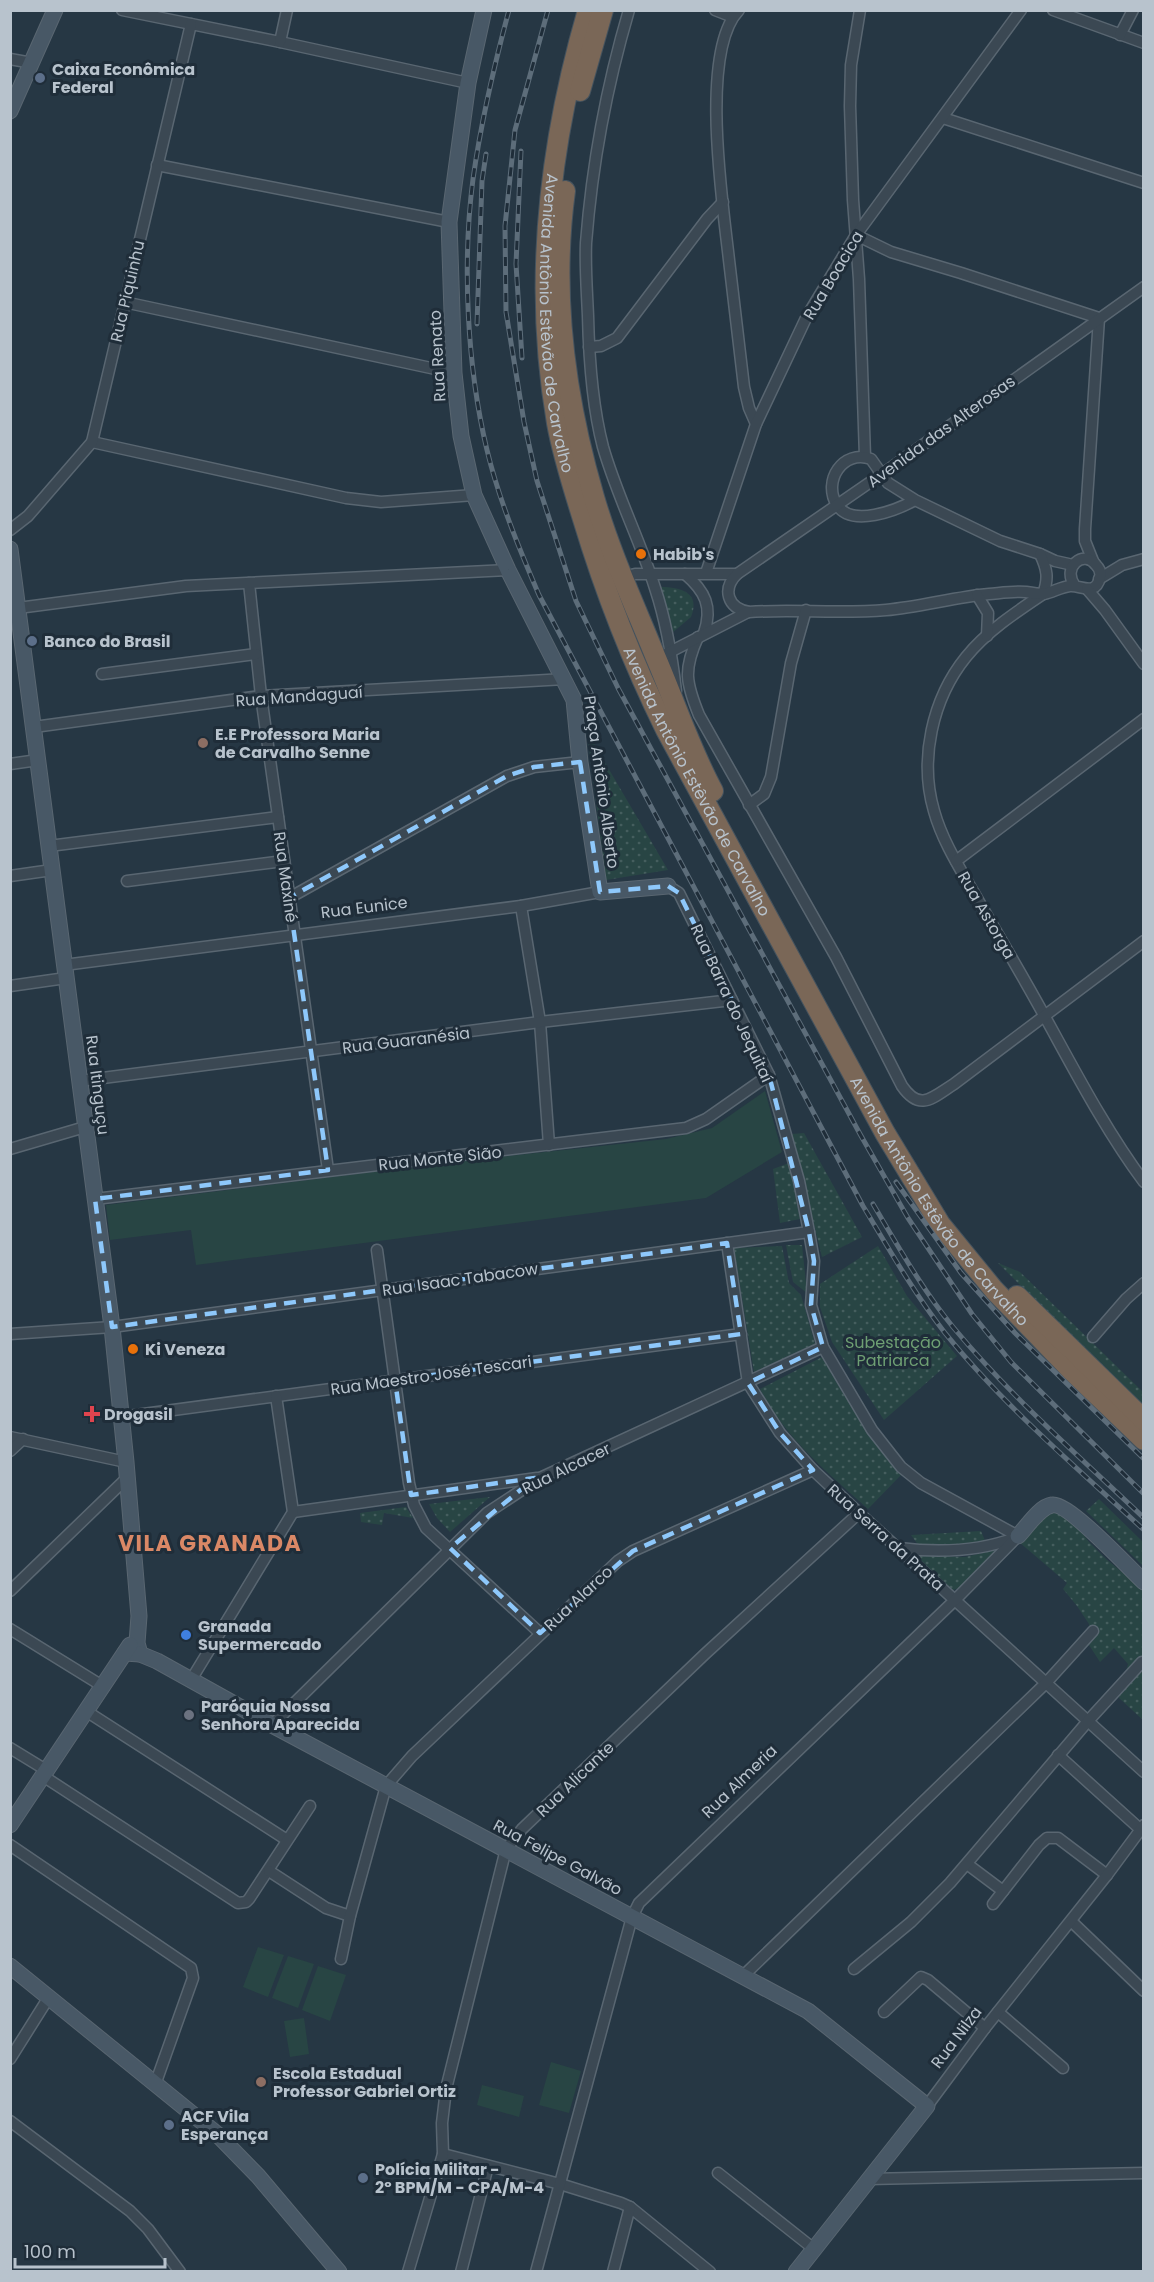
<svg xmlns="http://www.w3.org/2000/svg" width="1154" height="2282" font-family="Poppins,sans-serif">
<style>
.grass{fill:#284544}
.park{fill:url(#park-dots)}
.lines{fill:none;stroke-linecap:round;stroke-linejoin:round}
.street-casing{stroke:#596671;stroke-width:13}
.secondary-casing{stroke:#596671;stroke-width:17}
.highway-casing{stroke:#45535e;stroke-width:22}
.street{stroke:#3b4853;stroke-width:10}
.secondary{stroke:#485866;stroke-width:15}
.highway{stroke:#7a6757;stroke-width:20}
.rail-casing{stroke:#5d6d7a;stroke-width:5}
.rail{stroke:#1f2d39;stroke-width:3;stroke-dasharray:9;stroke-linecap:butt}
.marked{fill:none;stroke:#8ec8fb;stroke-width:4.5;stroke-dasharray:12 8;stroke-linejoin:round}
.service-dot{fill:#5c6f8a;stroke:#1f2d39;stroke-width:2}
.food-dot{fill:#e8710a;stroke:#1f2d39;stroke-width:2}
.education-dot{fill:#8d6e63;stroke:#1f2d39;stroke-width:2}
.health-dot{fill:#e0444e;stroke:#1f2d39;stroke-width:2}
.shop-dot{fill:#3f7fe0;stroke:#1f2d39;stroke-width:2}
.worship-dot{fill:#6b7280;stroke:#1f2d39;stroke-width:2}
.labels{text-anchor:middle;stroke-width:6;stroke-linejoin:round;paint-order:stroke}
.poi-label{font-size:16px;font-weight:bold;fill:#b8c3cd;stroke:#1f2d39;text-anchor:start}
.street-label{font-size:16px;fill:#b8c3cd;stroke:#1f2d39}
.park-label{font-size:16px;fill:#6e9f73;stroke:#1f2d39}
.district-label{font-size:22px;font-weight:bold;letter-spacing:1.5px;fill:#da8866;stroke:#1f2d39}
</style>
<defs>
<pattern id="park-dots" width="8" height="8" patternUnits="userSpaceOnUse" patternTransform="scale(1.5)"><rect width="8" height="8" fill="#284544"/><path d="M2 2h.1M6 6h.1" fill="none" stroke="#455e5e" stroke-width="1.8" stroke-linecap="round"/></pattern>
</defs>
<rect width="100%" height="100%" fill="#263744"/>
<!-- grass -->
<g class="grass">
<path d="M765 1091 782 1152 706 1198 196 1265 191 1230 110 1240 106 1205 453 1162 666 1139 712 1128Z"/>
<path d="M258 1947 284 1955 268 1997 243 1987Z"/>
<path d="M288 1956 314 1964 298 2008 272 1998Z"/>
<path d="M318 1966 346 1975 330 2021 302 2010Z"/>
<path d="M304 2018 309 2054 290 2057 284 2021Z"/>
<path d="M551 2062 581 2071 569 2113 539 2105Z"/>
<path d="M482 2085 524 2096 519 2117 477 2105Z"/>
</g>
<!-- park -->
<g class="park">
<path d="M661 587C680 587 701 592 691 617L672 633Z"/>
<path d="M587 732 668 870 606 880Z"/>
<path d="M804 1133 862 1237 822 1257 792 1134Z"/>
<path d="M789 1163 800 1219 780 1223 773 1169Z"/>
<path d="M786 1245H802L807 1293 793 1282Z"/>
<path d="M782 1246 789 1283 801 1295 815 1344 754 1372 734 1248Z"/>
<path d="M878 1246 907 1296 957 1356 884 1420 832 1342 820 1307V1284Z"/>
<path d="M998 1263 1020 1272 1143 1392V1408Z"/>
<path d="M822 1357C845 1398 870 1439 901 1475L868 1509C828 1473 785 1438 760 1389Z"/>
<path d="M490 1497 450 1532 437 1518 429 1504Z"/>
<path d="M1099 1499 1143 1542V1566L1086 1511Z"/>
<path d="M406 1507 413 1518 384 1513 382 1525 361 1522 360 1513Z"/>
<path d="M1048 1509 1067 1513 1089 1542 1106 1559 1143 1589V1720L1119 1698 1128 1664 1114 1648 1100 1662 1089 1645V1624L1077 1606 1063 1589 1067 1583 1019 1542Z"/>
<path d="M981 1531 986 1543 919 1546 911 1535Z"/>
<path d="M996 1550 959 1588 953 1590 914 1555 965 1557Z"/>
</g>
<g class="lines">
<!-- street casing -->
<g class="street-casing">
<g id="street">
<path d="M122 10 280 42 468 83"/>
<path d="M629 10C607 85 592 165 586 243 585 267 587 292 588 316 589 359 592 405 603 447 617 496 640 540 655 588 666 621 672 656 676 691"/>
<path d="M715 10 733 17"/>
<path d="M739 10C699 51 723 205 729 260 734 302 739 345 744 387L749 408 756 424"/>
<path d="M860 10 851 65 850 106 853 200 859 279 865 457"/>
<path d="M1053 10 1144 43"/>
<path d="M1120 35 1133 10"/>
<path d="M280 42 287 10"/>
<path d="M10 59 32 63"/>
<path d="M943 118 1144 183"/>
<path d="M157 165 449 222"/>
<path d="M856 235 891 252 961 273 1099 318 1085 529V541L1093 561"/>
<path d="M124 302 454 373"/>
<path d="M589 347 601 346 617 338 707 219 723 202"/>
<path d="M92 442 346 498 381 502 474 495"/>
<path d="M915 500C897 510 852 528 837 505 822 481 843 449 871 459L888 483 915 500 1000 541 1040 554 1055 561 1073 565"/>
<path d="M10 530 28 516 92 442 191 24"/>
<path d="M1040 554C1047 569 1049 578 1043 594 1016 612 986 632 966 657 932 699 919 760 934 811 942 840 959 867 974 893 991 923 1009 953 1026 983 1064 1049 1098 1120 1144 1182"/>
<path d="M706 573 756 424 807 316 856 235 1021 10"/>
<path d="M685 574C705 591 713 607 704 633"/>
<path d="M618 578 635 574H737"/>
<path d="M1099 579 1122 565 1144 559"/>
<path d="M249 583 261 696 328 1170"/>
<path d="M1075 586C1061 567 1084 549 1096 565 1100 569 1101 573 1100 577 1096 597 1081 585 1070 586 1061 587 1053 592 1044 594 1038 594 1032 593 1026 592 1014 591 1001 593 989 594 955 597 920 607 886 610 840 614 794 609 749 612 727 608 722 589 737 574L882 474 1144 287"/>
<path d="M1087 589 1105 610 1144 664"/>
<path d="M977 595 988 613 987 636"/>
<path d="M18 608 186 586 508 570"/>
<path d="M698 637C683 670 686 683 699 715L836 957 902 1086C920 1112 932 1098 954 1084L1144 941"/>
<path d="M666 654 748 612"/>
<path d="M102 674 256 654"/>
<path d="M34 727 261 696 565 679"/>
<path d="M10 764 38 760"/>
<path d="M749 805 764 794 771 777 791 663 806 610"/>
<path d="M49 846 278 817"/>
<path d="M956 861 1144 719"/>
<path d="M10 876 52 870"/>
<path d="M127 881 284 861"/>
<path d="M668 886 679 893 769 1075 799 1181 809 1232 814 1261 811 1305 823 1347 872 1430 901 1467 921 1483 1018 1536"/>
<path d="M289 898 507 776 534 767 580 762"/>
<path d="M521 906 540 1022 549 1145"/>
<path d="M64 965 521 906 600 892"/>
<path d="M10 986 66 978"/>
<path d="M79 1081 540 1022 732 1000"/>
<path d="M10 1149 85 1127"/>
<path d="M95 1199 686 1128 706 1119 769 1075"/>
<path d="M727 1243 748 1383 780 1433 813 1470 859 1513 1144 1772"/>
<path d="M377 1250 409 1483 414 1505 426 1528 540 1633"/>
<path d="M10 1334 112 1327 809 1232"/>
<path d="M1093 1337 1126 1299 1144 1283"/>
<path d="M121 1417 741 1334"/>
<path d="M10 1437 126 1462"/>
<path d="M10 1451 23 1439"/>
<path d="M293 1512 537 1478"/>
<path d="M899 1548C939 1553 977 1552 1015 1538"/>
<path d="M10 1591 128 1477"/>
<path d="M10 1629 104 1687"/>
<path d="M191 1680 293 1512 276 1396"/>
<path d="M86 1711 287 1840"/>
<path d="M272 1725 487 1513 540 1478 823 1347"/>
<path d="M10 1748 46 1770"/>
<path d="M1058 1755 1140 1829"/>
<path d="M43 1776 238 1903 246 1902 249 1899 310 1806"/>
<path d="M10 1845 191 1968 193 1978 156 2082"/>
<path d="M967 1864 1003 1891"/>
<path d="M269 1871 326 1908 350 1916"/>
<path d="M993 1904 1039 1845 1047 1838H1058L1107 1875"/>
<path d="M1071 1921 1144 1991"/>
<path d="M341 1959 350 1916 386 1786 412 1756 618 1561 633 1551 813 1470"/>
<path d="M854 1969 911 1922 950 1883 1088 1721 1142 1662"/>
<path d="M743 1976 1046 1683 1093 1631"/>
<path d="M884 2012 921 1977 928 1980 985 2028"/>
<path d="M998 2012 1063 2068"/>
<path d="M10 2059 49 1997"/>
<path d="M927 2106 985 2028 1107 1875 1144 1825"/>
<path d="M10 2121 130 2211 148 2229 180 2272"/>
<path d="M443 2154 560 2184 621 2203 630 2207 710 2272"/>
<path d="M718 2173 814 2249"/>
<path d="M868 2179 1144 2173"/>
<path d="M408 2272 443 2154 442 2123 446 2089 506 1849 522 1829 705 1654 859 1513"/>
<path d="M461 2272 488 2166"/>
<path d="M536 2272 632 1917 639 1903 955 1600 1018 1536"/>
<path d="M613 2272 630 2207"/>
</g>
</g>
<!-- secondary casing -->
<g class="secondary-casing">
<g id="secondary">
<path d="M484 10 468 83 449 222 454 373 461 436 474 495 508 570 574 700 580 762 600 892 668 886"/>
<path d="M10 111 55 10"/>
<path d="M10 549 112 1327 126 1462 139 1616 137 1643 140 1654"/>
<path d="M1018 1536C1027 1527 1039 1507 1052 1505 1068 1502 1129 1568 1144 1582"/>
<path d="M125 1653 140 1654 157 1661 272 1725 808 2011 927 2106 796 2272"/>
<path d="M10 1825 130 1645"/>
<path d="M10 1966 217 2134 258 2176 339 2272"/>
</g>
</g>
<!-- highway casing -->
<g class="highway-casing">
<g id="highway">
<path id="s1" d="M588 10C549 144 533 285 557 423 563 456 573 487 583 519 605 592 632 661 666 730L885 1133 940 1224 994 1290 1072 1371 1144 1440"/>
<path d="M580 91 603 10"/>
<path d="M565 191C551 293 565 398 594 497 610 552 634 604 656 658 675 702 690 749 713 791"/>
<path d="M1017 1296 1144 1420"/>
</g>
</g>
<!-- street -->
<use href="#street" class="street"/>
<!-- secondary -->
<use href="#secondary" class="secondary"/>
<!-- highway -->
<use href="#highway" class="highway"/>
<!-- rail casing -->
<g class="rail-casing">
<g id="rail">
<path d="M509 10C494 66 481 122 473 179 462 264 467 367 487 450 499 500 519 548 539 595L863 1206C889 1249 914 1293 945 1333 1003 1405 1076 1467 1144 1530"/>
<path d="M548 10 515 130 505 226 506 312 524 422 537 481 576 601 618 688 860 1134 908 1218 972 1314 1011 1362 1144 1494"/>
<path d="M521 151 516 264 522 358"/>
<path d="M477 324 482 181 486 154"/>
<path d="M896 1182 961 1273 1015 1333 1144 1459"/>
<path d="M873 1204C898 1246 922 1289 953 1327 1010 1396 1079 1456 1144 1518"/>
</g>
</g>
<!-- rail -->
<use href="#rail" class="rail"/>
</g>
<!-- marked area -->
<path class="marked" d="M580 762 600 892 668 886 679 893 769 1075 809 1232 814 1261 811 1305 823 1347 748 1383 780 1433 813 1470 633 1551 540 1633 450 1548 535 1478 411 1495 395 1380 741 1334 727 1243 112 1327 95 1199 328 1170 289 898 507 776 534 767Z"/>
<!-- markers -->
<g class="service-dot">
<circle cx="40" cy="78" r="6"/>
<circle cx="32" cy="641" r="6"/>
<circle cx="169" cy="2125" r="6"/>
<circle cx="363" cy="2178" r="6"/>
</g>
<g class="food-dot">
<circle cx="641" cy="554" r="6"/>
<circle cx="133" cy="1349" r="6"/>
</g>
<g class="education-dot">
<circle cx="203" cy="743" r="6"/>
<circle cx="261" cy="2082" r="6"/>
</g>
<path class="health-dot" d="M89 1405h6v6h6v6h-6v6h-6v-6h-6v-6h6z"/>
<circle class="shop-dot" cx="186" cy="1635" r="6"/>
<circle class="worship-dot" cx="189" cy="1715" r="6"/>
<g class="labels">
<!-- poi labels -->
<g class="poi-label">
<text x="52" y="75">Caixa Econômica<tspan x="52" dy="18">Federal</tspan></text>
<text x="653" y="560">Habib's</text>
<text x="44" y="647">Banco do Brasil</text>
<text x="215" y="740">E.E Professora Maria<tspan x="215" dy="18">de Carvalho Senne</tspan></text>
<text x="145" y="1355">Ki Veneza</text>
<text x="104" y="1420">Drogasil</text>
<text x="198" y="1632">Granada<tspan x="198" dy="18">Supermercado</tspan></text>
<text x="201" y="1712">Paróquia Nossa<tspan x="201" dy="18">Senhora Aparecida</tspan></text>
<text x="273" y="2079">Escola Estadual<tspan x="273" dy="18">Professor Gabriel Ortiz</tspan></text>
<text x="181" y="2122">ACF Vila<tspan x="181" dy="18">Esperança</tspan></text>
<text x="375" y="2175">Polícia Militar -<tspan x="375" dy="18">2º BPM/M - CPA/M-4</tspan></text>
</g>
<!-- street labels -->
<g class="street-label">
<text transform="translate(833 275) rotate(-59)" y="6">Rua Boacica</text>
<text transform="translate(127 291) rotate(-77)" y="6">Rua Piquinhu</text>
<text dy="6" stroke="none"><textPath href="#s1" startOffset="318">Avenida Antônio Estêvão de Carvalho</textPath></text>
<text transform="translate(437 356) rotate(-93)" y="6">Rua Renato</text>
<text transform="translate(941 431) rotate(-36)" y="6">Avenida das Alterosas</text>
<text transform="translate(299 696) rotate(-4)" y="6">Rua Mandaguaí</text>
<text dy="6" stroke="none"><textPath href="#s1" startOffset="804">Avenida Antônio Estêvão de Carvalho</textPath></text>
<text transform="translate(602 782) rotate(82)" y="6">Praça Antônio Alberto</text>
<text transform="translate(286 877) rotate(82)" y="6">Rua Maxiné</text>
<text transform="translate(364 907) rotate(-7)" y="6">Rua Eunice</text>
<text transform="translate(987 915) rotate(60)" y="6">Rua Astorga</text>
<text transform="translate(732 1003) rotate(65)" y="6">Rua Barra do Jequitaí</text>
<text transform="translate(406 1040) rotate(-7)" y="6">Rua Guaranésia</text>
<text transform="translate(98 1085) rotate(83)" y="6">Rua Itinguçu</text>
<text transform="translate(440 1158) rotate(-6)" y="6">Rua Monte Sião</text>
<text dy="6" stroke="none"><textPath href="#s1" startOffset="1290">Avenida Antônio Estêvão de Carvalho</textPath></text>
<text transform="translate(460 1279) rotate(-8)" y="6">Rua Isaac Tabacow</text>
<text transform="translate(431 1375) rotate(-8)" y="6">Rua Maestro José Tescari</text>
<text transform="translate(566 1468) rotate(-26)" y="6">Rua Alcacer</text>
<text transform="translate(886 1537) rotate(42)" y="6">Rua Serra da Prata</text>
<text transform="translate(578 1598) rotate(-43)" y="6">Rua Alarco</text>
<text transform="translate(575 1779) rotate(-44)" y="6">Rua Alicante</text>
<text transform="translate(739 1781) rotate(-44)" y="6">Rua Almeria</text>
<text transform="translate(558 1857) rotate(28)" y="6">Rua Felipe Galvão</text>
<text transform="translate(956 2037) rotate(-53)" y="6">Rua Nilza</text>
</g>
<!-- park labels -->
<g class="park-label">
<text x="893" y="1348">Subestação<tspan x="893" dy="18">Patriarca</tspan></text>
</g>
<!-- district labels -->
<g class="district-label">
<text x="210" y="1551">VILA GRANADA</text>
</g>
</g>
<!-- border -->
<rect width="1154" height="2282" fill="none" stroke="#b8c3cd" stroke-width="24"/>
<!-- scale -->
<path d="M15 2258v9h150v-9" fill="none" stroke="#b8c3cd" stroke-width="3"/>
<text x="24" y="2258" font-size="18" fill="#b8c3cd" stroke="#1f2d39" stroke-width="4.5" paint-order="stroke">100 m</text>
</svg>
